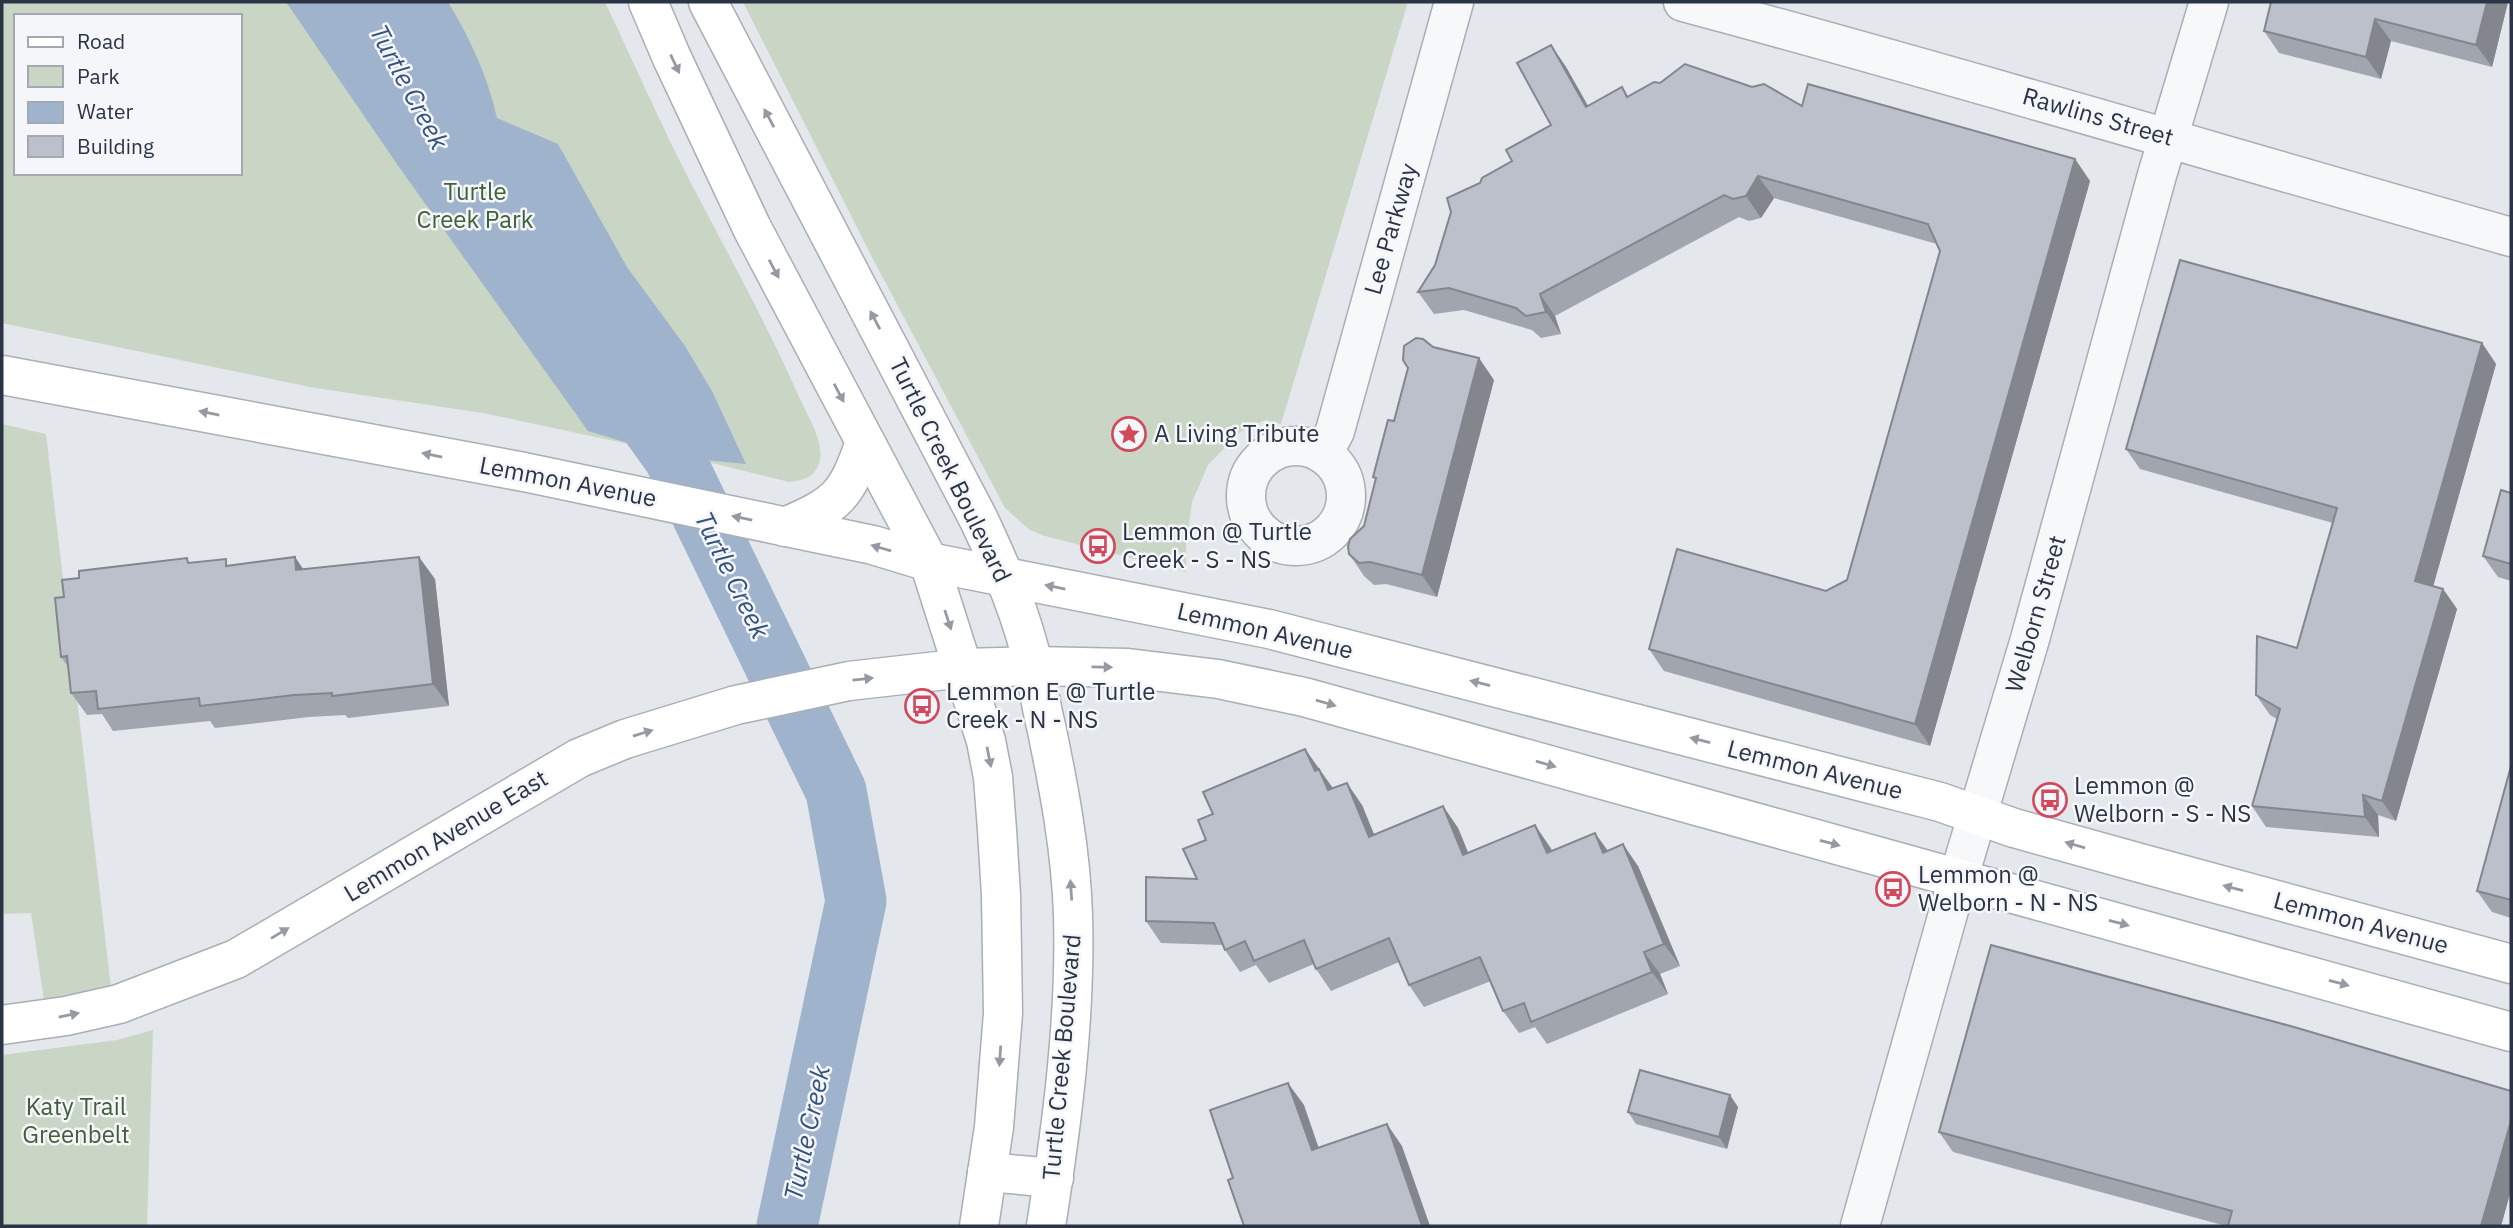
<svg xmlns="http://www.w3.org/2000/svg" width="2513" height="1228" font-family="'IBM Plex Sans',sans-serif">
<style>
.green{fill:#c9d6c5;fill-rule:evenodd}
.water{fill:#9fb4cc}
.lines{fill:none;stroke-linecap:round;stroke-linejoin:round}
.river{stroke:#9fb4cc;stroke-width:61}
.minor-casing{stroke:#a9aeb7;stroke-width:41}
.secondary-casing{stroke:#a9aeb7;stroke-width:41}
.minor{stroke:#f7f8fa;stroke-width:38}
.secondary{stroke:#fff;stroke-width:38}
.wall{fill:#a1a5ae}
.shaded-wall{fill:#83868d}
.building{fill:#bbc0ca;stroke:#83868d;stroke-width:2}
.oneway{fill:#959aa2}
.labels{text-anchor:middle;stroke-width:5;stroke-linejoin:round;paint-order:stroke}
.street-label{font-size:24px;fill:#2b3445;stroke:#f4f6f9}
.park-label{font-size:24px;fill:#3f6138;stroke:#f4f6f9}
.poi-label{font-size:24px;fill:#2b3445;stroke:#f4f6f9;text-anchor:start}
.water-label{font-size:26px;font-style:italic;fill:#34527a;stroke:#f4f6f9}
</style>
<rect width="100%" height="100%" fill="#e4e7ec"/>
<!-- green -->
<g class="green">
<path d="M2 2H605C634 63 661 125 692 185 729 256 768 326 800 399 808 417 823 439 820 460 816 477 805 480 789 482L675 454 483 413 315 388 2 323ZM16 16H240V173H16Z"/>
<path d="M743 2H1408L1281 424 1265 420 1240 432 1208 465 1192 502 1186 543V572L1045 536 1030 530 1005 508 874 261Z"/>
<path d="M2 424 46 434 111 988 44 1000 31 913 2 914Z"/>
<path d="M153 1030 147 1226H2V1055L117 1040Z"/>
</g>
<!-- water -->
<path class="water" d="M286 2H448C470 38 488 77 497 118L558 144 627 267 685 346 712 391 746 464 674 457 588 431 399 167Z"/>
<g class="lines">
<!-- river -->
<path class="river" d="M626 390 674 457 836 791 856 901 787 1226"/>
<!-- minor casing -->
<g class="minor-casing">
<g id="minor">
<path d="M1683 2C1960 76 2235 159 2511 237"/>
<circle cx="1296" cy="496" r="50"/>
<path d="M1323 454 1335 431 1454 2"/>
<path d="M1860 1226 1949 910 2030 639 2157 175 2209 2"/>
</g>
</g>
<!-- secondary casing -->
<g class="secondary-casing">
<g id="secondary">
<path d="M648 2 672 58 752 228 929 562 986 741 993 777 997 830 1001 895 1003 1013 994 1127 979 1226"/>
<path d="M708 2 979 520C1001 567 1023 617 1034 669 1039 688 1041 707 1046 726 1059 788 1071 851 1073 915 1076 1018 1062 1124 1046 1226"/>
<path d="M2 375 524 472 873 545 929 562 1269 629 1940 802 2014 828 2140 863 2511 964"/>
<path d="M785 527C838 504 846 497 865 442"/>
<path d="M2 1025 66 1016 119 1004 236 959 579 758 625 739 736 705 849 681 964 668 1034 666 1128 668 1218 679 1304 697 2511 1032"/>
<path d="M987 1172 1054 1178"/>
</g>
</g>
<!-- minor -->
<use href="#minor" class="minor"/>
<!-- secondary -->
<use href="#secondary" class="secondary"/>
</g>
<!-- wall -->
<g class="wall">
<path d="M2508 2 2492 67 2391 41 2381 79 2279 53 2264 31Z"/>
<path d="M1551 45 1566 67 1588 106 1622 87 1628 96 1802 106 2075 159 2090 181 1930 746 1664 671 1649 649 1826 591 1847 580 1940 251 1937 244 1774 198 1761 218 1749 221 1739 217 1555 316 1561 334 1541 338 1532 330 1464 310 1434 314 1418 292 1435 265 1480 183 1512 161 1551 125Z"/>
<path d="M2482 343 2496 364 2433 586 2443 589 2457 609 2396 821 2378 815 2379 837 2266 827 2252 806 2277 719 2270 715 2256 695 2297 648 2333 523 2140 469 2126 449Z"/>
<path d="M1433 347 1494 380 1437 597 1386 584 1374 585 1364 576 1349 554 1364 526 1376 481 1373 477 1394 421Z"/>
<path d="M2511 493V581L2498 577 2483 556Z"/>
<path d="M190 563 435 579 449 706 348 718 345 715 309 717 215 728 210 721 113 731 102 714 87 715 71 693 69 668 61 657Z"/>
<path d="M1305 749 1332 788 1362 805 1374 834 1443 806 1458 828 1468 852 1550 847 1552 850 1608 851 1638 866 1680 966 1660 974 1668 994 1547 1044 1535 1027 1519 1033 1503 1011 1491 981 1424 1007 1409 985 1399 962 1331 991 1316 969 1314 964 1269 983 1256 965 1240 972 1225 950 1223 945 1161 943 1146 921 1197 879 1206 840 1213 814Z"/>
<path d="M2511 766V918L2492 912 2477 891Z"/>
<path d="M2511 1091V1190L2501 1226H2226L1953 1152 1939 1132Z"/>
<path d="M1738 1107 1727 1149 1636 1124 1628 1112Z"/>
</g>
<!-- shaded-wall -->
<g class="shaded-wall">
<path d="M2487 2H2508L2492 67 2476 45Z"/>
<path d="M2375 19 2391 41 2381 79 2366 57Z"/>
<path d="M1551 45 1566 67 1601 129 1586 107Z"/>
<path d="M2075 159 2090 181 1930 746 1915 724Z"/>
<path d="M1758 176 1774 198 1761 218 1746 196Z"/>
<path d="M1540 294 1555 316 1561 334 1546 312Z"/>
<path d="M2482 343 2496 364 2429 601 2415 581Z"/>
<path d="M1479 358 1494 380 1437 597 1422 575Z"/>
<path d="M295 557 310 579 296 570Z"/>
<path d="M419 557 435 579 449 706 433 684Z"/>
<path d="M2443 589 2457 609 2396 821 2382 801Z"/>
<path d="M1305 749 1335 791 1343 812 1315 771Z"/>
<path d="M1347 783 1362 805 1384 859 1369 837Z"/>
<path d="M2363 795 2378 815 2379 837 2365 817Z"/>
<path d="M1443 806 1458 828 1478 877 1463 855Z"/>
<path d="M1535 825 1550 847 1562 875 1547 853Z"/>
<path d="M1595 833 1611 855 1603 853Z"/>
<path d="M1623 844 1638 866 1680 966 1664 944Z"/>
<path d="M1644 952 1660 974 1668 994 1652 972Z"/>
<path d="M1288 1083 1304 1105 1327 1172 1312 1150Z"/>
<path d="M1730 1095 1738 1107 1727 1149 1719 1137Z"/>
<path d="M2511 1121V1190L2501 1226H2481Z"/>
<path d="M1387 1124 1402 1146 1430 1226H1422Z"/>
</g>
<!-- building -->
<g class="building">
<path d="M2271 2H2487L2476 45 2375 19 2366 57 2264 31Z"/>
<path d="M1551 45 1586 107 1622 87 1627 97 1654 82 1660 83 1685 64 1752 87 1764 84 1802 106 1808 84 2075 159 1915 724 1649 649 1677 549 1826 591 1847 580 1940 251 1928 224 1758 176 1746 196 1733 199 1724 195 1540 294 1546 312 1526 316 1516 308 1449 288 1418 292 1435 265 1451 212 1447 198 1480 183 1482 178 1512 161 1506 150 1551 125 1517 63Z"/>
<path d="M2180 260 2482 343 2415 581 2443 589 2382 801 2363 795 2365 817 2252 806 2280 709 2256 695 2257 636 2297 648 2337 508 2126 449Z"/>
<path d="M1416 338 1423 339 1433 347 1479 358 1422 575 1370 562 1359 563 1349 554 1348 546 1350 539 1364 526 1376 478 1373 477 1388 420 1394 421 1408 368 1403 360 1404 346Z"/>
<path d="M2501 490 2511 493V564L2483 556Z"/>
<path d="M295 557 296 570 419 557 433 684 332 696V693L294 695 200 706 199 698 98 709 96 691 71 693 67 656 61 657 55 598 64 597 62 580 79 578V571L187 558 188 563 226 559V566Z"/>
<path d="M1305 749 1315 771 1319 769 1328 790 1347 783 1369 837 1443 806 1463 855 1535 825 1547 853 1595 833 1603 853 1623 844 1664 944 1644 952 1652 972 1531 1022 1524 1003 1503 1011 1480 957 1409 985 1389 938 1316 969 1304 940 1254 961 1245 941 1225 950 1214 923 1146 921V877L1197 879 1183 849 1206 840 1198 820 1213 814 1203 792Z"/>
<path d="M2511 766V900L2477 891Z"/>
<path d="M1991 945 2294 1027 2511 1091V1121L2481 1226H2228L2232 1211 1939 1132Z"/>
<path d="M1640 1070 1730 1095 1719 1137 1628 1112Z"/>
<path d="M1288 1083 1312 1150 1387 1124 1422 1226H1244L1228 1180 1233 1178 1210 1110Z"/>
</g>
<!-- one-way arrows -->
<defs><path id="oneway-solid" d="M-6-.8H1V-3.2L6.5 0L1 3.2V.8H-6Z" transform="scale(1.75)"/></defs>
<g class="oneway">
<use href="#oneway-solid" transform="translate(675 64) rotate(65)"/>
<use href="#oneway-solid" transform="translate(769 118) rotate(-118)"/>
<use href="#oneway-solid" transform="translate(774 269) rotate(62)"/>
<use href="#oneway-solid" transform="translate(875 320) rotate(-118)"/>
<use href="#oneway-solid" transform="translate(839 393) rotate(62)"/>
<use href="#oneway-solid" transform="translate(209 413) rotate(-169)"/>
<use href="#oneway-solid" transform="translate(432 455) rotate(-169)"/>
<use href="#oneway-solid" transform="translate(742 518) rotate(-168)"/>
<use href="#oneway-solid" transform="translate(881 548) rotate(-164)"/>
<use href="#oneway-solid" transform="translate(1055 587) rotate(-169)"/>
<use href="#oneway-solid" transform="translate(948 620) rotate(72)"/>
<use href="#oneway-solid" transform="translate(1102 667) rotate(1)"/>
<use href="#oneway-solid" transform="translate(863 679) rotate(-6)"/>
<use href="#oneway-solid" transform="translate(1480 683) rotate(-166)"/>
<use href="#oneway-solid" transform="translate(1326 703) rotate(16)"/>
<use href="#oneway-solid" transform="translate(643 733) rotate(-17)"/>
<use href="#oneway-solid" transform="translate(1700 740) rotate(-166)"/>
<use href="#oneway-solid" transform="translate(989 757) rotate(79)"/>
<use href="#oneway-solid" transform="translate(1546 764) rotate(16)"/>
<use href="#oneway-solid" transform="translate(1830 843) rotate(15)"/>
<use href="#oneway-solid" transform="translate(2075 845) rotate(-164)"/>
<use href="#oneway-solid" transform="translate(2233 888) rotate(-165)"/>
<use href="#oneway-solid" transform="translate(1071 890) rotate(-94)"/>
<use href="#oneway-solid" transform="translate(2119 923) rotate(15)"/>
<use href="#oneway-solid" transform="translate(280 933) rotate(-31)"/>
<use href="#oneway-solid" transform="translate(2339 983) rotate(15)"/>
<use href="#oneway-solid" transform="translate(69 1015) rotate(-11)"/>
<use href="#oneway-solid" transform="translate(1000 1056) rotate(94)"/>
</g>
<!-- icons -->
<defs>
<g id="sight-ring" transform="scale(1.75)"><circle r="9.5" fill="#f4f6f9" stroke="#d1495b" stroke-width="1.5"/><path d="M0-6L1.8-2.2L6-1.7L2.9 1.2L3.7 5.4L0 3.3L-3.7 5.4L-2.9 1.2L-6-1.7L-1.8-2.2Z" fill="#d1495b"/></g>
<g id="bus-ring" transform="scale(1.75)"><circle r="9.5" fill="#f4f6f9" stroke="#d1495b" stroke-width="1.5"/><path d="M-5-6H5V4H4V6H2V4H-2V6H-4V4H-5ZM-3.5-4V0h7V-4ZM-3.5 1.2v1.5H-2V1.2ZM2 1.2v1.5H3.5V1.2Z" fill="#d1495b"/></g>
</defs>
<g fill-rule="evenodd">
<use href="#sight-ring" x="1129" y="434"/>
<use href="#bus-ring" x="1098" y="546"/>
<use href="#bus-ring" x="922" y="706"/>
<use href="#bus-ring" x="2050" y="800"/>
<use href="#bus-ring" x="1893" y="889"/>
</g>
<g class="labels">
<!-- street labels -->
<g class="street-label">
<text transform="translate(2098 117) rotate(16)" y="8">Rawlins Street</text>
<text transform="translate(1391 229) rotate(-74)" y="8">Lee Parkway</text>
<text transform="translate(950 470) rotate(64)" y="8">Turtle Creek Boulevard</text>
<text transform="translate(568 482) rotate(11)" y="8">Lemmon Avenue</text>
<text transform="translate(2036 614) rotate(-74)" y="8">Welborn Street</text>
<text transform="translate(1265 631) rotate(13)" y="8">Lemmon Avenue</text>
<text transform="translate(1815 770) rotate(14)" y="8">Lemmon Avenue</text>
<text transform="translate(446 836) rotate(-31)" y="8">Lemmon Avenue East</text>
<text transform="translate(2361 923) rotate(15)" y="8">Lemmon Avenue</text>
<text transform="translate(1062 1057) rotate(-85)" y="8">Turtle Creek Boulevard</text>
</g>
<!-- park labels -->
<g class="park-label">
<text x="475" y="200">Turtle<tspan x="475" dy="28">Creek Park</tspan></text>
<text x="76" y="1115">Katy Trail<tspan x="76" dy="28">Greenbelt</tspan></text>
</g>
<!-- poi labels -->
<g class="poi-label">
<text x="1154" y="442">A Living Tribute</text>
<text x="1122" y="540">Lemmon @ Turtle<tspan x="1122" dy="28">Creek - S - NS</tspan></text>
<text x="946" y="700">Lemmon E @ Turtle<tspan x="946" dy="28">Creek - N - NS</tspan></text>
<text x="2074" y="794">Lemmon @<tspan x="2074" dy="28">Welborn - S - NS</tspan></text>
<text x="1918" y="883">Lemmon @<tspan x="1918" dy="28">Welborn - N - NS</tspan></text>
</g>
<!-- water labels -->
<g class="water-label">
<text transform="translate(409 87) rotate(62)" y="9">Turtle Creek</text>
<text transform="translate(732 575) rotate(64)" y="9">Turtle Creek</text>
<text transform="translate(807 1133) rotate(-78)" y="9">Turtle Creek</text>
</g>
</g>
<!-- border -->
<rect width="2513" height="1228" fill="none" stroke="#2b3445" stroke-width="7"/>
<!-- legend -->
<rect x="14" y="14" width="228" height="161" fill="#f4f6f9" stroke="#a4a8b1" stroke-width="2"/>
<rect x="28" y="37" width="35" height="10" fill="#ffffff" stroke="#a4a8b1" stroke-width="2"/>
<text x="77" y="49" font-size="21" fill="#2b3445">Road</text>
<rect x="28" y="66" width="35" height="21" fill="#c9d6c5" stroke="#a4a8b1" stroke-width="2"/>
<text x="77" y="84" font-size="21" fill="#2b3445">Park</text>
<rect x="28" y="102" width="35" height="21" fill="#9fb4cc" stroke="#a4a8b1" stroke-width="2"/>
<text x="77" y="119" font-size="21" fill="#2b3445">Water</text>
<rect x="28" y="136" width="35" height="21" fill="#bbc0ca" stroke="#a4a8b1" stroke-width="2"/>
<text x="77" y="154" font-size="21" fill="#2b3445">Building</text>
</svg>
